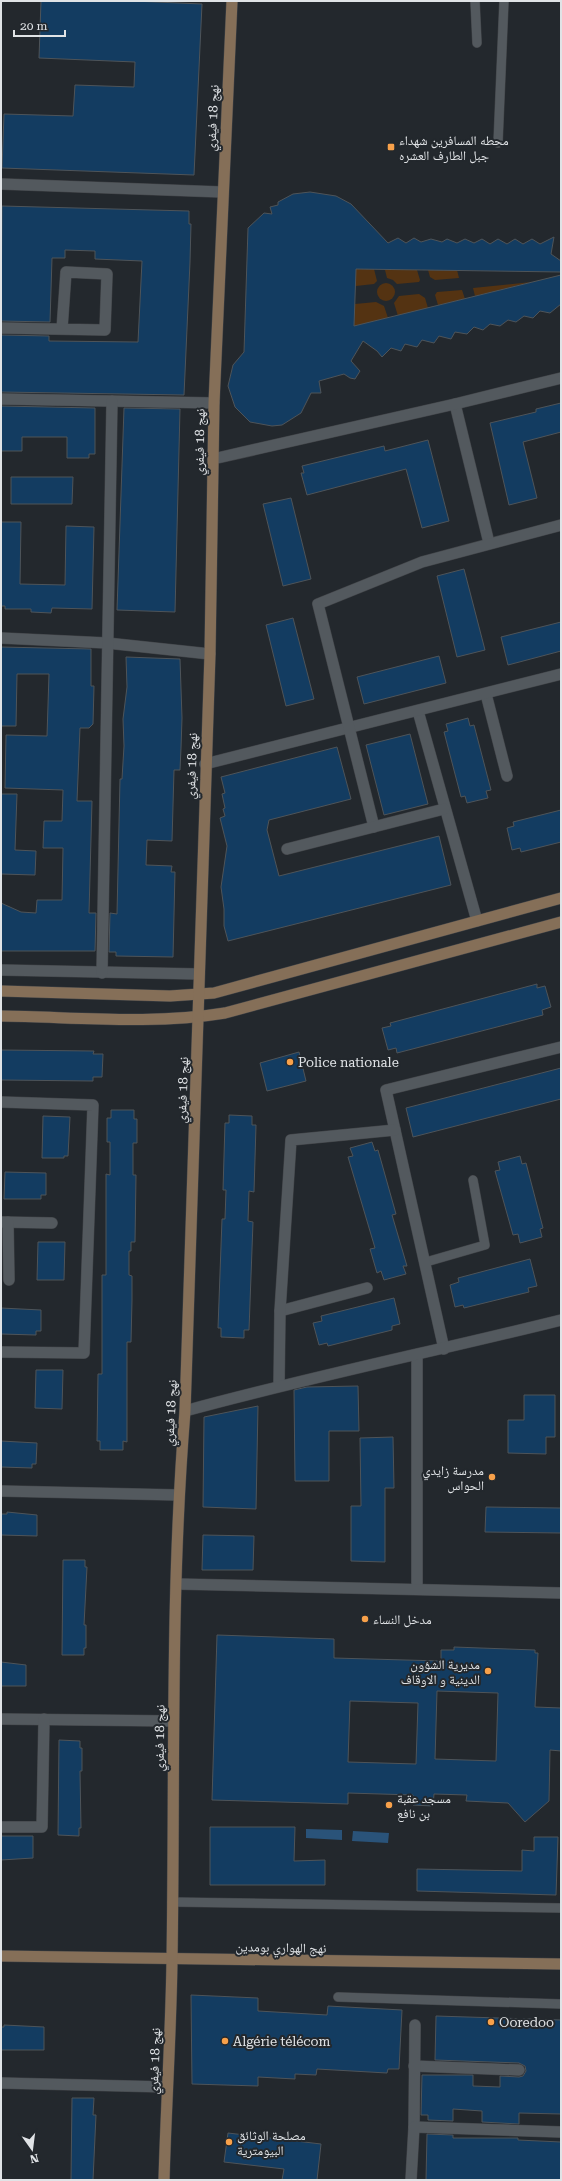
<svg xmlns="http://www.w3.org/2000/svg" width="562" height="2181" font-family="'Roboto Serif','Noto Naskh Arabic',serif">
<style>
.green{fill:#543312}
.water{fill:#2a5379}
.building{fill:#133c61;stroke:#4e5459;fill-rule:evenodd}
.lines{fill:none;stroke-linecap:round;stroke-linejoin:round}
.service-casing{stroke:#404347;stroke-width:10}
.minor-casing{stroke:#404347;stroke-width:12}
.secondary-casing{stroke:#404347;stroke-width:12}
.service{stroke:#53595e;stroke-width:9}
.minor{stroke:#53595e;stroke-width:11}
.secondary{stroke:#856f58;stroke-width:11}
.poi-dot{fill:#f8a14a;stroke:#23282d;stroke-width:1.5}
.labels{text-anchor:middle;stroke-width:4;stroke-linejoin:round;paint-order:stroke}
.street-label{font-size:13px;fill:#e0e3e6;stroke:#23282d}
.poi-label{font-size:13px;fill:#e0e3e6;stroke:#23282d;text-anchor:start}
</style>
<rect width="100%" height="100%" fill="#23282d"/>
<!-- green -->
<g class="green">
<path d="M356 269H374L377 281 374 284 356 286Z"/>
<path d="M385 270H417L420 280 419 282 397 284 393 280 387 278Z"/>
<path d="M428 270H457L459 278 435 280 430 277Z"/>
<path d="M531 282 475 296 473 288Z"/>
<circle cx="386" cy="292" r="9"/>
<path d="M462 290 465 299 438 305 435 295 437 292Z"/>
<path d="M419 294 425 298 428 308 398 316 394 303 399 296Z"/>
<path d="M376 302 384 306 388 318 354 326 355 304Z"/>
</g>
<!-- water -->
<g class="water">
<path d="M306 1829 342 1830V1840L306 1838Z"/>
<path d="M353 1831 389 1833 388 1843 352 1841Z"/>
</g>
<!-- building -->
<g class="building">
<path d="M41 1H133L202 4 194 175 2 168 4 114 73 116 75 85 134 87 135 62 39 58Z"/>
<path d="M310 192 336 196 351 204 388 243 398 238 406 243 414 238 421 242 431 239 442 242 447 239 457 243 465 239 474 243 482 239 490 244 498 239 507 244 515 239 523 244 532 239 540 244 554 237 551 254 561 261V272L356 269 354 326 561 275V304L550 313 540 311 533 318 524 316 516 322 508 320 500 326 490 324 483 330 474 327 467 334 455 332 451 339 439 336 434 343 422 340 417 347 405 344 401 351 391 348 382 357 377 351 363 341 351 361 360 371 355 379 350 378 344 374 319 381 321 393H311L301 413 282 425 272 426 250 422 235 407 228 386 233 365 244 352 248 228 264 213 272 214 270 207 278 205V202L293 194Z"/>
<path d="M2 206 189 211V224H191L190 262 184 395 1 392V335L49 336V341L138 342 142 261 95 259V251L65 250V258H52L50 322 1 321Z"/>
<path d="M561 403V432L523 442 537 498 509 505 490 423 536 412V409Z"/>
<path d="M1 406 95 408V454H89V458H67V437H22V451H1Z"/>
<path d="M124 408 180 409 175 612 117 610Z"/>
<path d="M428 440 449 521 422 528 406 469 307 495 301 473H304L302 466 384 446 385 451Z"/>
<path d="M11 477H73L72 504H11Z"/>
<path d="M291 498 311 579 283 586 263 504Z"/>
<path d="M1 522H21L20 584 65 585 66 526 94 527 92 609 52 608 51 613 31 612V609H5V606H1Z"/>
<path d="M464 569 485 650 457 657 437 576Z"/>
<path d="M293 618 314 699 286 706 266 625Z"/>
<path d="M561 622V651L508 665 501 637Z"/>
<path d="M1 647 91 649V686H94L93 724 89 728H80L77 801H92L89 913H96L95 951H1V903L21 912 36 913 37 900H62L63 848H43L44 821H62L63 790 5 788 6 735 47 736 49 674H17L16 726H1Z"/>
<path d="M439 656 446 683 364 704 357 677Z"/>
<path d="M126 657 180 659 182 718 181 748 180 770H174L172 841 147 840 146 865 172 866 171 872H175L173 957 116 956V952H109L110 913 117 914 120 779H122L124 746 123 719 127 687Z"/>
<path d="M468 718 470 726 474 725 491 790 486 791 488 798 467 803 465 796 461 797 444 732 448 731 446 724Z"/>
<path d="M410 734 428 804 384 815 366 745Z"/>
<path d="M337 747 351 799 269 820 267 830 279 876 439 836 451 885 228 941 224 926V909L221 887 227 846 220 818 225 816 223 809 225 808 222 794 225 793 221 777Z"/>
<path d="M1 794H17L15 850 36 851 35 875 1 874Z"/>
<path d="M561 810V842L521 852 520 848 512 850 507 828 514 826 513 822Z"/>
<path d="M537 984V988L545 986 551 1007 542 1010 543 1015 397 1053 396 1048 388 1050 382 1028 391 1026 390 1023Z"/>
<path d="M1 1050 94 1051 93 1054H103L102 1077H93V1081L1 1080Z"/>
<path d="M299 1052 306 1081 267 1091 260 1063Z"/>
<path d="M561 1068V1099L413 1137 406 1108Z"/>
<path d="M111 1110H134V1119H137V1143H133V1175H136L135 1242H131V1251H129V1275L132 1276V1300L131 1342H127V1442L123 1441V1450H100V1441H97L98 1374H102V1275H106V1174L110 1175V1142H107V1118H111Z"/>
<path d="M229 1115 252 1116V1125H256L254 1192 249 1191 248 1221 253 1222 249 1330H244V1338L221 1337V1328H218L222 1219H225L226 1190H223L225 1123H229Z"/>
<path d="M43 1116 70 1117 68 1156H64V1158H42Z"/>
<path d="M372 1142 375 1151 378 1150 396 1214 392 1215 407 1266H403L406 1274 384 1280 381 1271 377 1273 370 1249 375 1248 348 1157 353 1156 350 1148Z"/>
<path d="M520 1156 522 1164 526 1163 543 1228 540 1229 542 1237 520 1243 518 1234 513 1235 495 1171 500 1170 498 1162Z"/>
<path d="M5 1172 46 1173V1195H41V1199H4Z"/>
<path d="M38 1242H65L64 1280H37Z"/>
<path d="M530 1259 537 1286 528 1288 529 1292 464 1308 463 1305 455 1307 450 1285 459 1282 458 1278Z"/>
<path d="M394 1298 400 1324 392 1326V1330L328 1346 327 1343 319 1345 313 1323 322 1321 321 1316Z"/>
<path d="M1 1308 41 1310V1331H36V1335L1 1334Z"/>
<path d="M36 1370H63L62 1409 35 1408Z"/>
<path d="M358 1386 359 1431H329V1481H295L294 1390 307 1387Z"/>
<path d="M524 1395H555V1437H546V1454L508 1453V1420H524Z"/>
<path d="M258 1406 256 1509 203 1507 204 1417Z"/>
<path d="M393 1437 394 1488H385V1562L351 1561V1506H361L360 1438Z"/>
<path d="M1 1441 37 1443 36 1464H32V1468L1 1467Z"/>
<path d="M486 1507 561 1508V1533L485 1532Z"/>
<path d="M7 1512 37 1515V1536L1 1535V1514H7Z"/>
<path d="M203 1535 254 1536 253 1570H202Z"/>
<path d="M63 1560H85V1567H87L84 1625H86V1648H84V1655H62Z"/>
<path d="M217 1635 334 1639V1658L441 1661V1650H454V1647L535 1650V1653H538L535 1707 561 1708V1751L550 1750 549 1801 525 1822 508 1803 466 1801 467 1795 434 1794 433 1806 413 1805V1795L348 1793V1804L212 1800ZM437 1691 498 1693 496 1761 435 1759ZM350 1701 418 1703 416 1764 348 1762Z"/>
<path d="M1 1662 26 1665V1686H1Z"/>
<path d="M59 1740 80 1741V1748H82V1771H80L81 1828H79V1836L58 1835Z"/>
<path d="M210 1827H295L294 1861 325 1860V1885H210Z"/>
<path d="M1 1836H33V1858L1 1860Z"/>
<path d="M534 1837H558L556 1895 417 1891V1869L522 1871V1850L534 1851Z"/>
<path d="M191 1995 258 1998V2011L327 2015 328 2006 402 2010 399 2069H388L387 2073 317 2069 316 2075 295 2074V2079L258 2077V2086L192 2084Z"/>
<path d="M436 2016 561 2020V2114L519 2113V2124L482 2122V2111L453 2109V2121L428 2120V2115H421L422 2075H473V2086L500 2087V2076L519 2077 523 2076 526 2071 525 2066 519 2063 435 2060Z"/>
<path d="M4 2025 44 2027V2050H1V2027H4Z"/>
<path d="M72 2098H94L93 2115H96L93 2180H71Z"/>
<path d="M228 2133 321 2144 317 2180H282L284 2169 224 2162Z"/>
<path d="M427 2134 453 2135V2138H518V2140L561 2142V2180H426Z"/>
</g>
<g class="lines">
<!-- service casing -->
<g class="service-casing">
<g id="service">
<path d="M475 1 477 43"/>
<path d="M498 143 504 1"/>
<path d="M426 1262 485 1245 473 1180"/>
<path d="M172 1902 561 1908"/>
<path d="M338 1997 561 2004"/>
</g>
</g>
<!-- minor casing -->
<g class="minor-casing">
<g id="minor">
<path d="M1 184 222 192"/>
<path d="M1 328 105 330 107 274 66 272 62 329"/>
<path d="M1 399 214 403"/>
<path d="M455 404 489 543"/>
<path d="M213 459 455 404 561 378"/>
<path d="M1 638 107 643 210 654"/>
<path d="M486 694 507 776"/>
<path d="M418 711 477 921"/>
<path d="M205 764 561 674"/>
<path d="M374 827 318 604 422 562 561 525"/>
<path d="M287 849 444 809"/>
<path d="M1 970 199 974"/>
<path d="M102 973 112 401"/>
<path d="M1 1102 93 1105 84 1353 1 1352"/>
<path d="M1 1222 52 1223"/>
<path d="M8 1222 9 1280"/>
<path d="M280 1311 367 1288"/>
<path d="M444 1349 386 1090 561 1047"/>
<path d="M417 1355V1589"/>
<path d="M279 1385 280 1311 291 1140 395 1130"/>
<path d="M185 1411C309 1377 436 1351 561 1320"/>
<path d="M1 1491 178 1495"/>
<path d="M177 1584 561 1593"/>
<path d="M1 1719 172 1721"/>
<path d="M1 1827H42L44 1719"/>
<path d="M414 2066 519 2070"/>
<path d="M1 2083 167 2087"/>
<path d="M414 2127 415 2025"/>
<path d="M411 2180 414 2127 561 2132"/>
</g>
</g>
<!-- secondary casing -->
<g class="secondary-casing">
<g id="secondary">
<path d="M1 991 170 996 214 993 561 898"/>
<path d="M1 1016C75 1017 152 1025 225 1013L561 922"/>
<path d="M1 1956 561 1964"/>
<path d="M164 2180C166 2107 171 2033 172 1960 175 1777 170 1594 185 1411L210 654 214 403 232 1"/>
</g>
</g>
<!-- service -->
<use href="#service" class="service"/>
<!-- minor -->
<use href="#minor" class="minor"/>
<!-- secondary -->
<use href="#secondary" class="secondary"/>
</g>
<!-- markers -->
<g class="poi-dot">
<rect x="387" y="143" width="8" height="8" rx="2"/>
<circle cx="290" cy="1062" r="4"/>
<circle cx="492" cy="1477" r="4"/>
<circle cx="365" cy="1619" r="4"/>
<circle cx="488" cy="1671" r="4"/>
<circle cx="389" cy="1805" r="4"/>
<circle cx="491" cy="2022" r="4"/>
<circle cx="225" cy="2041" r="4"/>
<circle cx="229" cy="2142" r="4"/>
</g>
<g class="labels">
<!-- street labels -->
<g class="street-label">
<text transform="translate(212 118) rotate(-87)" y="5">نهج 18 فيفري</text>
<text transform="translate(199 442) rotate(-89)" y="5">نهج 18 فيفري</text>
<text transform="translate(191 766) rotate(-88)" y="5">نهج 18 فيفري</text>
<text transform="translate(182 1090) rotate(-88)" y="5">نهج 18 فيفري</text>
<text transform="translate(170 1413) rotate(-87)" y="5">نهج 18 فيفري</text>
<text transform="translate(159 1738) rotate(-89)" y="5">نهج 18 فيفري</text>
<text transform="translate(281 1947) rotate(1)" y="5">نهج الهواري بومدين</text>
<text transform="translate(154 2061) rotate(-88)" y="5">نهج 18 فيفري</text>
</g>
<!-- poi labels -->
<g class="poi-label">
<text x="399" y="145">محطه المسافرين شهداء<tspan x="399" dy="15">جبل الطارف العشره</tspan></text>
<text x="298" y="1067">Police nationale</text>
<text x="484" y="1475" text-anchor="end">مدرسة زايدي<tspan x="484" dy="15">الحواس</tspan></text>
<text x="373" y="1624">مدخل النساء</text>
<text x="480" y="1669" text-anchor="end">مديرية الشؤون<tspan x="480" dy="15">الدينية و الاوقاف</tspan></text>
<text x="397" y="1803">مسجد عقبة<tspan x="397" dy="15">بن نافع</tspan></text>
<text x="499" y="2027">Ooredoo</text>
<text x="233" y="2046">Algérie télécom</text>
<text x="237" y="2140">مصلحة الوثائق<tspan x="237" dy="15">البيومترية</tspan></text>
</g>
</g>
<!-- border -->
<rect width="562" height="2181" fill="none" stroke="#e0e3e6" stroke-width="4"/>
<!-- north arrow -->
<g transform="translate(32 2149) rotate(166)" stroke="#23282d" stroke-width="3" paint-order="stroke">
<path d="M0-3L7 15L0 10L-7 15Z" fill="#e0e3e6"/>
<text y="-6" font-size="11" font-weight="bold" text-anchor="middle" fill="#e0e3e6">N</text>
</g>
<!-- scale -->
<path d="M14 30v6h51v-6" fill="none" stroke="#e0e3e6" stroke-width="2"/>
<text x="20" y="30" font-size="12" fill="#e0e3e6" stroke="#23282d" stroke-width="3" paint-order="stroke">20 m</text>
</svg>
